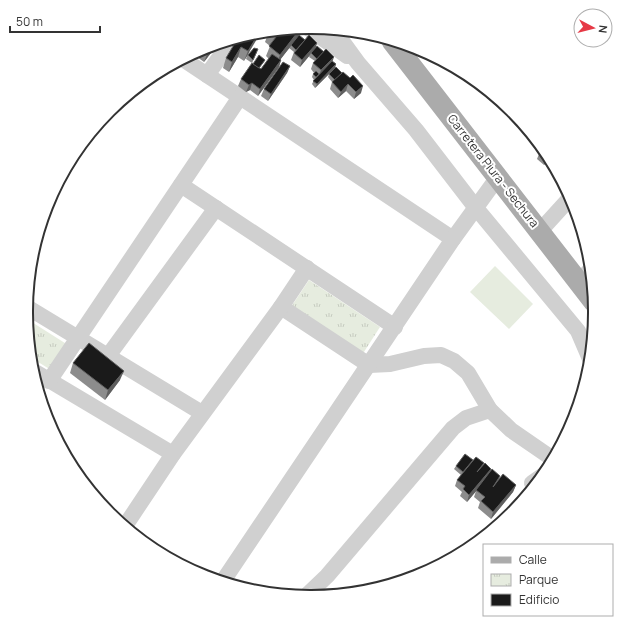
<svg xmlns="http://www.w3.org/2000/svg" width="621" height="624" font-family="Manrope,sans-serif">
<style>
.green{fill:#e6ecdf}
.park{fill:url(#park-tufts)}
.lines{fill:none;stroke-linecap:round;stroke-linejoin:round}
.minor{stroke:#d0d0d0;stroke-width:16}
.major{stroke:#ababab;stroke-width:21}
.wall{fill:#8c8c8c}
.shaded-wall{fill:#5f5f5f}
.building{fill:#1a1a1a;stroke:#5f5f5f}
.labels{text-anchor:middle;stroke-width:4;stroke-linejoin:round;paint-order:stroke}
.street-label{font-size:12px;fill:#333;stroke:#fff}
.rim{fill:none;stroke:#333;stroke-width:2}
</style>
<defs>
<pattern id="park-tufts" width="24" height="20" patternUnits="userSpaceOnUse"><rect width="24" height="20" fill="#e6ecdf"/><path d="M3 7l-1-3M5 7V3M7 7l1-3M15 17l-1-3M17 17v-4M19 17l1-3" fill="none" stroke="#c6cbc0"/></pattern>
</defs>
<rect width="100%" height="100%" fill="#fff"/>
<!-- green -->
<path class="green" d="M495 266 533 304 509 329 470 292Z"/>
<!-- park -->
<g class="park">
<path d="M309 280 380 327 362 355 291 307Z"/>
<path d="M27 319 68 345 51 370 30 357Z"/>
</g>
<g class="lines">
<!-- minor -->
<g class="minor">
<path d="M308 28 347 56"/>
<path d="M334 30 358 63 416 130 476 208 578 331 590 359"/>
<path d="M183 59 453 239"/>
<path d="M207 75 232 40"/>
<path d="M181 185 395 327"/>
<path d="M540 231 570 198"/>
<path d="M579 282 591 269"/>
<path d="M27 307 202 413"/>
<path d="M281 307 369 365 390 364 424 356 441 355 454 361 468 373 490 410 511 430 553 459"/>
<path d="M108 356 216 208"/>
<path d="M32 370 173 454"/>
<path d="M49 381 240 97"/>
<path d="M532 483 542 476"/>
<path d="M125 526 173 454 281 307 307 268"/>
<path d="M223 581 453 239 498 177"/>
<path d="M306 596 327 576 453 428 466 418 490 410"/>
</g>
<!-- major -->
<path class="major" d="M392 41 594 302"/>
</g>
<!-- wall -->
<g class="wall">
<path d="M300 28 298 36 305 40 317 43 315 48 336 64 335 67 361 93 354 99 346 91 338 98 330 89 332 82 328 77 329 74 315 88 312 84 314 80 312 77 313 74 314 73 311 69 313 63 315 61 309 57 310 55 300 67 291 60 294 52 289 48 290 47 280 60H281L279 67 258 96 250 90 246 92 238 86 241 79 253 64 265 60 263 63 259 68 261 69 269 59 266 56 270 46 265 42 268 34 267 36 263 33 264 32Z"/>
<path d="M255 33 248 55 257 52 252 63 246 59 247 56 244 61 238 57 229 72 223 68 226 58Z"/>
<path d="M217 45 204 62 193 54 202 49Z"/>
<path d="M290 66 287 73 268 101 261 96 264 89Z"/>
<path d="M541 149 547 154 550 159 544 165 537 159Z"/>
<path d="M73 363 120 380 105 400 70 373Z"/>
<path d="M473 460 484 463 483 466 491 469V471L500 476 499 479 516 485 513 492 491 519 478 508 480 502 474 497 476 491 467 502 460 496 462 492 455 486 457 480 461 475 454 469 456 466Z"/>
</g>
<!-- shaded-wall -->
<g class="shaded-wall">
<path d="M300 29V28L298 37 276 65 280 55Z"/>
<path d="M261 32 244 61 248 51 259 33Z"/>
<path d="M317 43 315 50 311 53 310 55 300 67 302 60Z"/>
<path d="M217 45 204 62 208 52 212 46Z"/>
<path d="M241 47 238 57 229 72 232 62Z"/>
<path d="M334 57 332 63 319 77 321 70Z"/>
<path d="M281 60 279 67 258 96 260 89Z"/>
<path d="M336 64 335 68 315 88 317 84Z"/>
<path d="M290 66 287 73 268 101 271 94Z"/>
<path d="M252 83 250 90 246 92 249 85Z"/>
<path d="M348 84 346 91 338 98 341 92Z"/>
<path d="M363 86 361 93 354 99 356 92Z"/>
<path d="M548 155 550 159 544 165Z"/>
<path d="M124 371 120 380 105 400 108 390Z"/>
<path d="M491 469 489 476 467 502 469 495Z"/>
<path d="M516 485 513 492 491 519 493 512Z"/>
</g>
<!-- building -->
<g class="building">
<path d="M300 29 280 55 269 46 276 37 269 32Z"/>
<path d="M255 33H259L248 51 241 47 232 62 226 58 238 38Z"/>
<path d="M299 35 305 40 296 50 291 45Z"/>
<path d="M309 35 317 43 302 60 294 53Z"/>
<path d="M212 46 208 52 203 49Z"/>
<path d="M317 46 324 52 317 59 311 53Z"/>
<path d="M254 48 258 49 253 60 248 55Z"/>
<path d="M326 49 334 57 321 70 313 63Z"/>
<path d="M272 54 281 60 260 89 252 83 249 85 241 79 252 63 261 69Z"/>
<path d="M259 55 265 60 259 68 253 64Z"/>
<path d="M332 61 336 64 317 84 313 81Z"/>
<path d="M283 62 290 66 271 94 264 89Z"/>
<path d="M336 67 342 73 335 80 329 74Z"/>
<path d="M316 71 319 74 316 77 313 74Z"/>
<path d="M343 72 350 78 353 75 363 86 356 92 348 84 341 92 332 82Z"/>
<path d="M542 147 547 154V155L541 149Z"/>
<path d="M89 343 124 371 108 390 73 363Z"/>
<path d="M465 454 473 460 463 472 456 466Z"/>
<path d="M476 457 484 463 477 472 485 463 491 469 469 495 463 489 465 486 457 480Z"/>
<path d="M492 469 500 476 493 487 503 474 516 485 493 512 481 501 485 497 476 490Z"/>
</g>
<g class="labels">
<!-- street labels -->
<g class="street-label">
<text transform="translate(493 171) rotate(52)" y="4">Carretera Piura - Sechura</text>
</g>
</g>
<!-- crop -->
<path d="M0 0H621V624H0ZM310 34H311A277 277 0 0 1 588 311V313A277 277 0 0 1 311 590H310A277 277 0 0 1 33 313V311A277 277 0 0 1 310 34Z" fill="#fff" fill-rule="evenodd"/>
<path class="rim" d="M310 34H311A277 277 0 0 1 588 311V313A277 277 0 0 1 311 590H310A277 277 0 0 1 33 313V311A277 277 0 0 1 310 34Z"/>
<!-- legend -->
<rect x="483" y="544" width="130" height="72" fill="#ffffff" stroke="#adadad"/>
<rect x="491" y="557" width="20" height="6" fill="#ababab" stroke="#adadad"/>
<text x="519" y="564" font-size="12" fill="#333333">Calle</text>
<rect x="491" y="574" width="20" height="12" fill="url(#park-tufts)" stroke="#adadad"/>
<text x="519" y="584" font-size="12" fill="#333333">Parque</text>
<rect x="491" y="594" width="20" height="12" fill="#1a1a1a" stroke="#adadad"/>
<text x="519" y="604" font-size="12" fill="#333333">Edificio</text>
<!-- north arrow -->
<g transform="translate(593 28) rotate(97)"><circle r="19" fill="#ffffff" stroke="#adadad"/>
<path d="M0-3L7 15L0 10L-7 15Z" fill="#e63946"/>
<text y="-6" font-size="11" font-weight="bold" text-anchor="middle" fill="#333333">N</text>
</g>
<!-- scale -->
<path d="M10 26v6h90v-6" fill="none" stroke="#333333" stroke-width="2"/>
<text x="16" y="26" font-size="12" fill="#333333" stroke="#ffffff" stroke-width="3" paint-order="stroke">50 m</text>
</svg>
